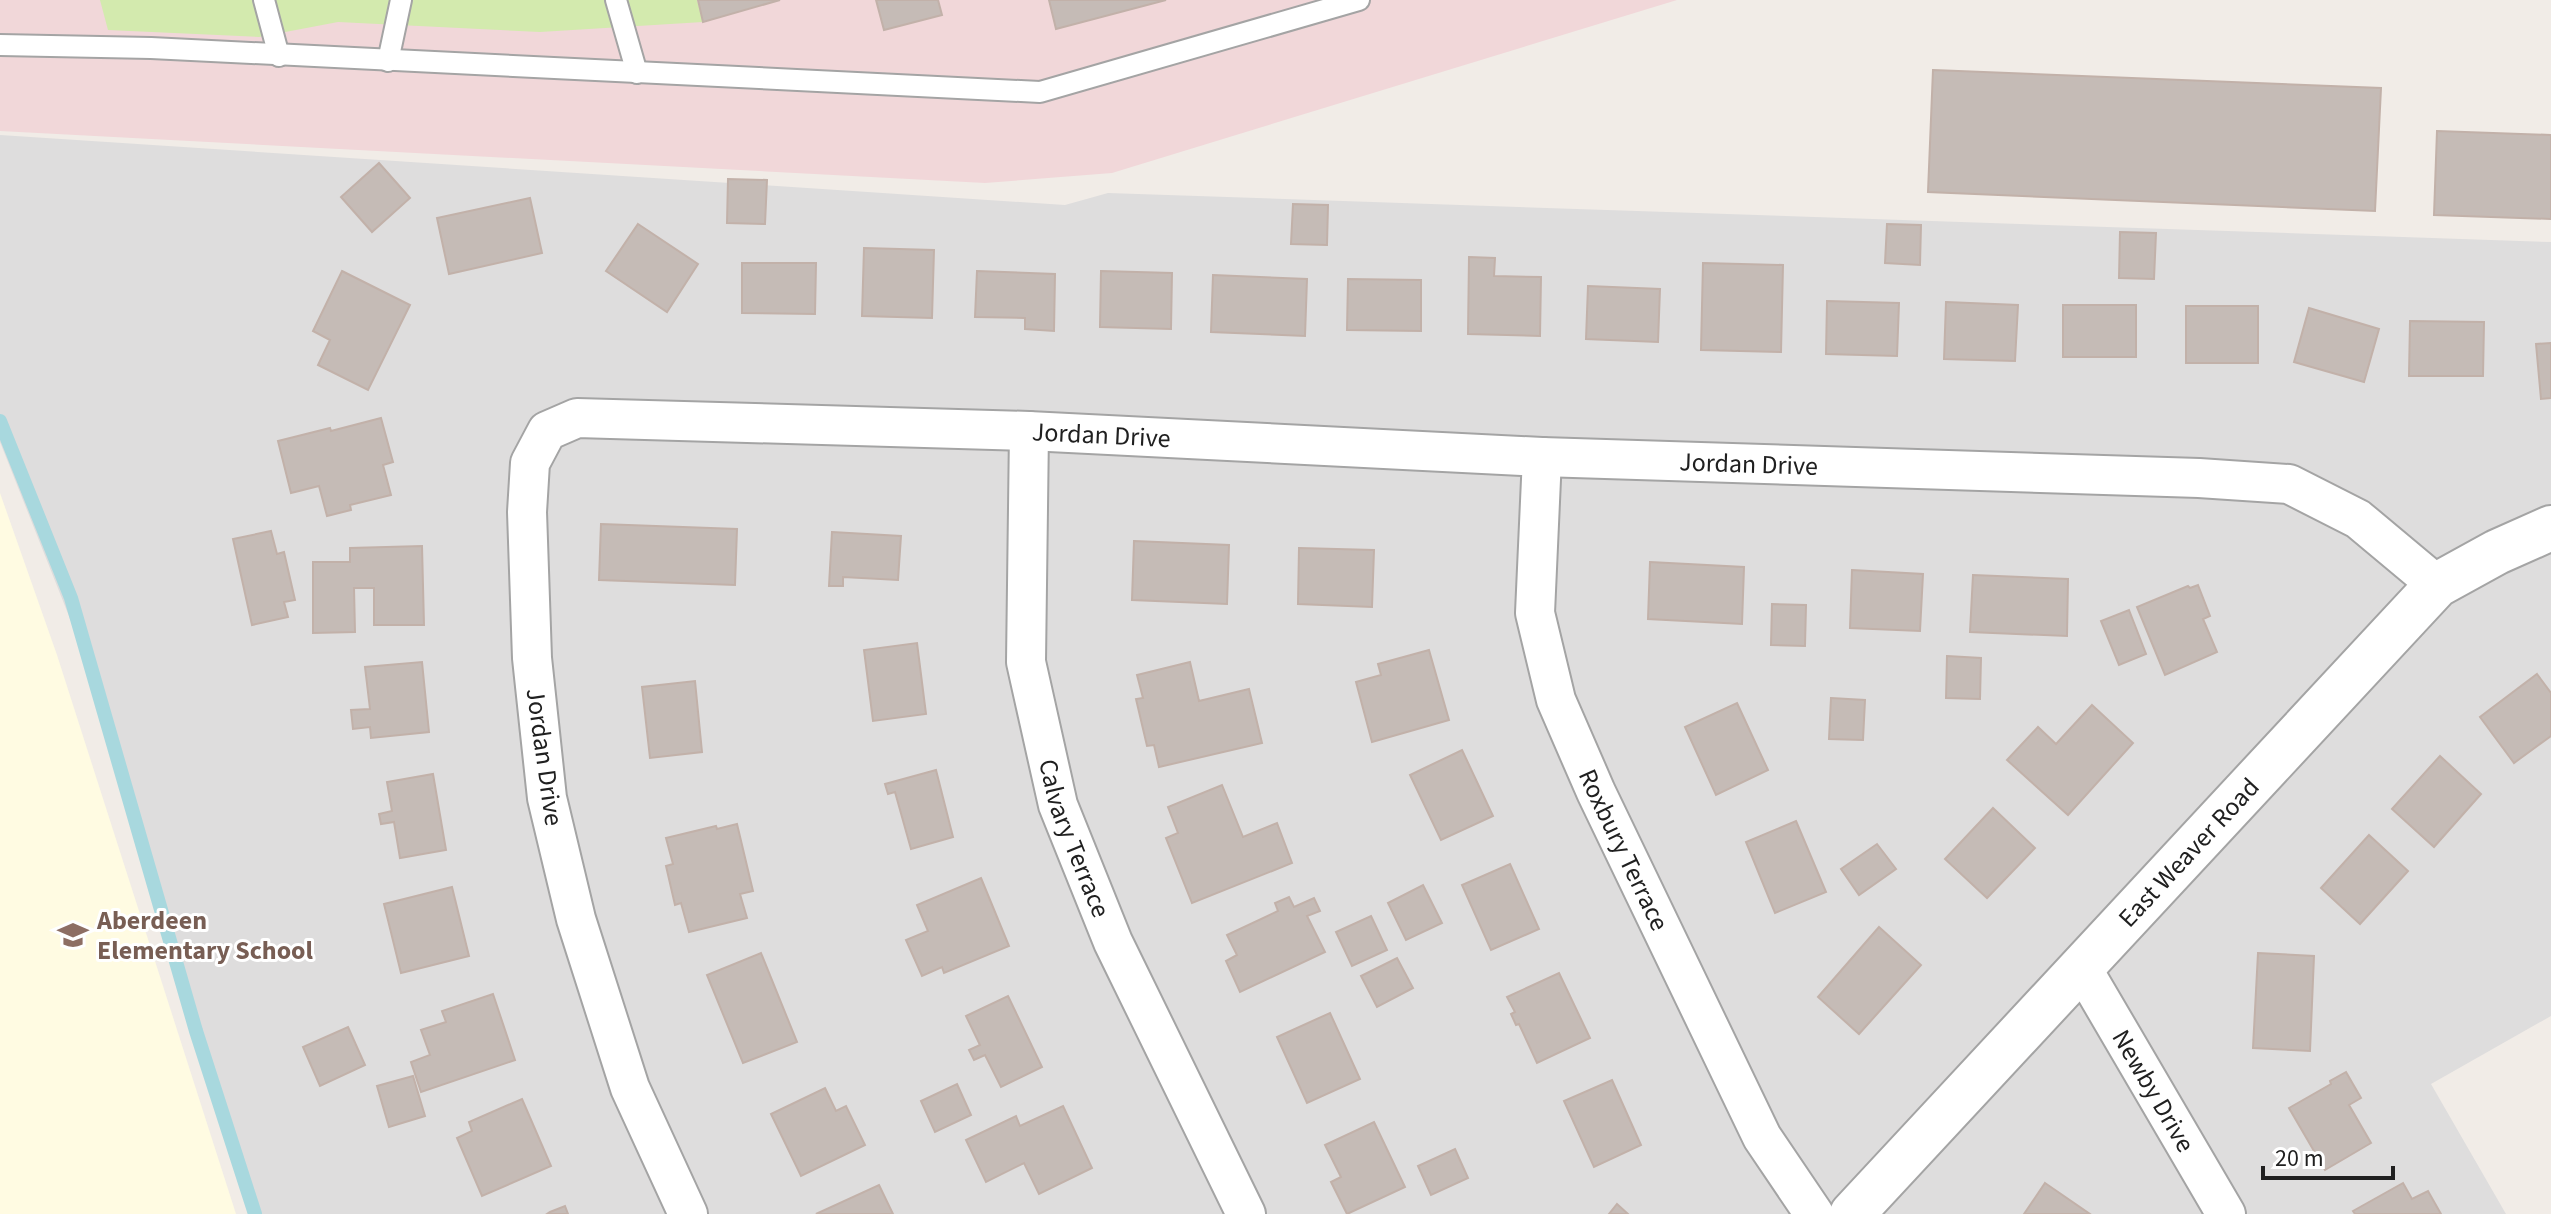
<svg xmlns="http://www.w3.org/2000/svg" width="2551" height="1214" font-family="'Source Sans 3',sans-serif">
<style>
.residential{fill:#dedddd}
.commercial{fill:#f1d7d9}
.education{fill:#fffbe2}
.grass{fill:#d3eaae}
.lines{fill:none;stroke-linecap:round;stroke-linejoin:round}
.stream{stroke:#a8d8de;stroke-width:14}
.building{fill:#c5bbb6;stroke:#c2b1a9;stroke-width:2}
.service-casing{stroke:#a4a4a4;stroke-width:24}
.minor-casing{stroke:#a4a4a4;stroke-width:42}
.tertiary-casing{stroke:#a4a4a4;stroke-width:48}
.service{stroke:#fff;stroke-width:20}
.minor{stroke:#fff;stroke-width:38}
.tertiary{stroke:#fff;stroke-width:44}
.labels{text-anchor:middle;stroke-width:6;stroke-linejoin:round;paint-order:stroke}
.street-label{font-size:26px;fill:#202020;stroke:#fff}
.education-label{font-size:26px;font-weight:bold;fill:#785e54;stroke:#fff;text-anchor:start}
</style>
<rect width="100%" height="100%" fill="#f1ece7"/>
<!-- residential -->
<path class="residential" d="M0 135 1065 205 1108 193 2551 242V1016L2431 1084 2506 1214H250L82 649 0 442Z"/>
<!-- commercial -->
<path class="commercial" d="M0 0H1677L1112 173 985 183 0 131Z"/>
<!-- education -->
<path class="education" d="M0 493 57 655 236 1214H0Z"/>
<!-- grass -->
<path class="grass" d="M100 0H697L703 22 540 32 338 22 259 37 108 30Z"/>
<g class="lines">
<!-- stream -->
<path class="stream" d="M0 421 71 598 196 1031 255 1214"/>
</g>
<!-- building -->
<g class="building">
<path d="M698 0H780L703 22Z"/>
<path d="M876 0H938L942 15 884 30Z"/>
<path d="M1049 0H1166L1056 29Z"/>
<path d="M1933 70 2381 88 2375 211 1928 192Z"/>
<path d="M2437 131 2551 135V219L2434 215Z"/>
<path d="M379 163 410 198 372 232 341 197Z"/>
<path d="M728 179 767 180 765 224 727 223Z"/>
<path d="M530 198 542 253 449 274 437 218Z"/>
<path d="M1293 204 1328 205 1327 245 1291 244Z"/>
<path d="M638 224 698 264 667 312 606 271Z"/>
<path d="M1887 224 1921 225 1920 265 1885 263Z"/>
<path d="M2120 232 2156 233 2154 279 2119 278Z"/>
<path d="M864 248 934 250 932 318 862 316Z"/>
<path d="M1469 257 1495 258 1494 276 1541 277 1540 336 1468 334Z"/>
<path d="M742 263H816L815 314 742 313Z"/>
<path d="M1703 263 1783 265 1781 352 1701 350Z"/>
<path d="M342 271 410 305 368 390 318 365 330 340 313 331Z"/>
<path d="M977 271 1055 274 1054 331 1025 329V318L975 317Z"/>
<path d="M1101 271 1172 273 1171 329 1100 327Z"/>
<path d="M1213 275 1307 279 1305 336 1211 332Z"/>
<path d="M1348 279 1421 280V331L1347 330Z"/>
<path d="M1588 286 1660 289 1658 342 1586 339Z"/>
<path d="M1827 301 1899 303 1897 356 1826 354Z"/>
<path d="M1946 302 2018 305 2015 361 1944 359Z"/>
<rect x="2063" y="305" width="73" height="52"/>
<rect x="2186" y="306" width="72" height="57"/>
<path d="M2309 308 2379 329 2364 382 2294 362Z"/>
<path d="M2410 321 2484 322 2483 376H2409Z"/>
<path d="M2551 343V398L2541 399 2536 344Z"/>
<path d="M381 418 393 462 383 465 391 495 350 505 351 510 327 516 319 486 291 493 278 441 330 428 331 431Z"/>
<path d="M601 524 737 529 735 585 599 580Z"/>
<path d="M271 531 277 554 284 552 295 600 284 602 288 617 252 625 233 539Z"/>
<path d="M832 532 901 536 898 580 843 577V586H829Z"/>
<path d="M1134 541 1229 545 1227 604 1132 600Z"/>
<path d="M422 546 424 625H374V588H354L355 632 313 633V562H350V548Z"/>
<path d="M1299 548 1374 550 1372 607 1298 604Z"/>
<path d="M1650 562 1744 567 1742 624 1648 619Z"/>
<path d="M1852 570 1923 574 1920 631 1850 628Z"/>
<path d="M1973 575 2068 579 2067 636 1970 632Z"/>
<path d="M2198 585 2210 616 2203 619 2217 652 2165 675 2137 607 2188 586 2190 588Z"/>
<path d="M1772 604 1806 605 1805 646 1771 645Z"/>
<path d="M2129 610 2146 654 2119 665 2101 621Z"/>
<path d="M917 643 926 714 873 721 864 650Z"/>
<path d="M1429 650 1449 720 1372 742 1356 682 1381 675 1378 664Z"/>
<path d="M1947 656 1981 658 1980 699 1946 698Z"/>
<path d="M422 662 429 732 371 738 370 727 353 729 351 710 370 709 365 667Z"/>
<path d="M1190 662 1199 701 1249 689 1262 743 1159 767 1154 745 1147 746 1136 699 1143 698 1137 675Z"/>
<path d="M2537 674 2551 693V736L2514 763 2480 717Z"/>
<path d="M695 681 702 752 650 758 642 687Z"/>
<path d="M1831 698 1865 700 1863 740 1829 739Z"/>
<path d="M1737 703 1768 770 1716 795 1685 727Z"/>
<path d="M2092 705 2133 743 2068 815 2007 760 2038 727 2056 744Z"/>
<path d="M1462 750 1493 816 1441 840 1410 775Z"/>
<path d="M2440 756 2481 794 2434 847 2392 809Z"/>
<path d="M936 770 953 837 911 849 895 792 888 794 885 784Z"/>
<path d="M433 774 446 850 400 858 394 822 381 824 379 814 392 811 387 782Z"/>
<path d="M1222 785 1243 837 1277 823 1292 863 1192 903 1166 838 1178 833 1168 807Z"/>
<path d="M1993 808 2035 848 1987 898 1945 859Z"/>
<path d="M1796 821 1826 892 1775 913 1746 842Z"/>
<path d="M737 824 753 891 740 894 747 918 689 932 681 903 675 905 666 866 673 864 666 838 716 826 717 829Z"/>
<path d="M2369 835 2408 871 2360 924 2321 888Z"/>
<path d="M1877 844 1896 869 1859 895 1841 869Z"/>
<path d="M1510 864 1539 929 1491 950 1462 885Z"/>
<path d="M981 878 1009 946 944 973 942 967 922 976 906 940 928 931 917 905Z"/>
<path d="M1423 885 1442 923 1406 940 1388 903Z"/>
<path d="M452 887 469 956 401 973 384 904Z"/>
<path d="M1289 897 1294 907 1314 898 1320 911 1307 916 1325 952 1240 992 1226 961 1237 955 1227 935 1278 911 1275 903Z"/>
<path d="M1371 916 1387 950 1352 966 1336 932Z"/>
<path d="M1879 927 1921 965 1859 1034 1818 997Z"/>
<path d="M761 953 797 1042 743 1063 707 975Z"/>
<path d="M2258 953 2314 956 2310 1051 2253 1048Z"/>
<path d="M1397 958 1413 988 1377 1007 1361 976Z"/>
<path d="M1559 973 1590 1038 1537 1063 1519 1024 1516 1025 1511 1014 1515 1012 1507 997Z"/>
<path d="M493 994 515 1060 421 1092 411 1062 430 1055 421 1030 446 1022 442 1011Z"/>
<path d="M1008 996 1042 1067 1001 1087 985 1055 974 1060 969 1050 980 1045 966 1016Z"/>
<path d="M1330 1013 1360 1079 1307 1103 1277 1037Z"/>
<path d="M348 1027 365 1065 320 1086 303 1047Z"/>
<path d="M2346 1072 2361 1098 2349 1105 2371 1143 2325 1170 2289 1108 2331 1084 2330 1081Z"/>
<path d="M413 1076 425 1116 389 1127 377 1086Z"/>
<path d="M1612 1080 1641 1145 1594 1167 1564 1101Z"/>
<path d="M957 1084 971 1115 935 1132 921 1101Z"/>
<path d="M825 1088 836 1111 846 1106 865 1145 801 1176 771 1114Z"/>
<path d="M522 1099 551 1166 482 1196 457 1138 472 1131 469 1122Z"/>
<path d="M1063 1106 1092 1168 1039 1194 1024 1163 986 1182 966 1140 1016 1116 1020 1126Z"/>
<path d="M1374 1122 1405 1187 1347 1214 1331 1182 1341 1177 1325 1145Z"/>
<path d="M1455 1149 1468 1178 1431 1195 1418 1166Z"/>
<path d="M2045 1183 2090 1214H2024Z"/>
<path d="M2403 1183 2412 1199 2428 1191 2441 1214H2355L2353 1211Z"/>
<path d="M879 1185 893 1214H816Z"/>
<path d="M1617 1204 1628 1214H1609Z"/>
<path d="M565 1206 568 1214H547L550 1212Z"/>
</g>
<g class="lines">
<!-- service casing -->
<g class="service-casing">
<g id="service">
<path d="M264 0 279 56"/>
<path d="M616 0 637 73"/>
<path d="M0 45 151 48 1040 92 1359 0"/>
<path d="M388 61 401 0"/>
</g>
</g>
<!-- minor casing -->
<g class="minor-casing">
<g id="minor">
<path id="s1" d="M1029 431 1026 662 1058 805 1113 942 1246 1214"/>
<path id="s2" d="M1542 457 1535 613 1556 700 1596 792 1762 1137 1814 1214"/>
<path id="s3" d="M2082 968 2226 1214"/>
<path id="s4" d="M688 1214 630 1088 576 919 547 798 532 658 527 512 530 463 547 431 577 418 1029 431 1542 457 2199 478 2289 484 2358 519 2437 585"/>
</g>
</g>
<!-- tertiary casing -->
<g class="tertiary-casing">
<g id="tertiary">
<path id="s5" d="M1852 1214 2437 585 2497 552 2551 528"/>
</g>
</g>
<!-- service -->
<use href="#service" class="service"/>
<!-- minor -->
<use href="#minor" class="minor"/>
<!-- tertiary -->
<use href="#tertiary" class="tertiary"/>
</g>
<!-- icons -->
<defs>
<g id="school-bare" transform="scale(2.4)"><path d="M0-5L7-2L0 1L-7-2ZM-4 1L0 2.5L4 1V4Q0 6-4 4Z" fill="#8d6e63" stroke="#fff" stroke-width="2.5" paint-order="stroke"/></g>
</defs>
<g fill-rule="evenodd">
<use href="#school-bare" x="73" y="935"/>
</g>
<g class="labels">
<!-- street labels -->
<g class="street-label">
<text dy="9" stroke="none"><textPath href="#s4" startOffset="1370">Jordan Drive</textPath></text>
<text dy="9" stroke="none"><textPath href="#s4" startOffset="2018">Jordan Drive</textPath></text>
<text transform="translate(545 757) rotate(82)" y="9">Jordan Drive</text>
<text dy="9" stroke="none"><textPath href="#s1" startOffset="414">Calvary Terrace</textPath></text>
<text dy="9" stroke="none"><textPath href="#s2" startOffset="410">Roxbury Terrace</textPath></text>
<text dy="9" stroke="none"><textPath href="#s5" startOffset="494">East Weaver Road</textPath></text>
<text dy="9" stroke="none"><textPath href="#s3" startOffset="142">Newby Drive</textPath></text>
</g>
<!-- education labels -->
<g class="education-label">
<text x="97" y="929">Aberdeen<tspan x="97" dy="30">Elementary School</tspan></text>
</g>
</g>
<!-- scale -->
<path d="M2263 1166v12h130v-12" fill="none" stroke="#202020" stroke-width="4"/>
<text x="2275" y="1166" font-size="24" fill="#202020" stroke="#ffffff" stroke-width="6" paint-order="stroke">20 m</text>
</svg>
